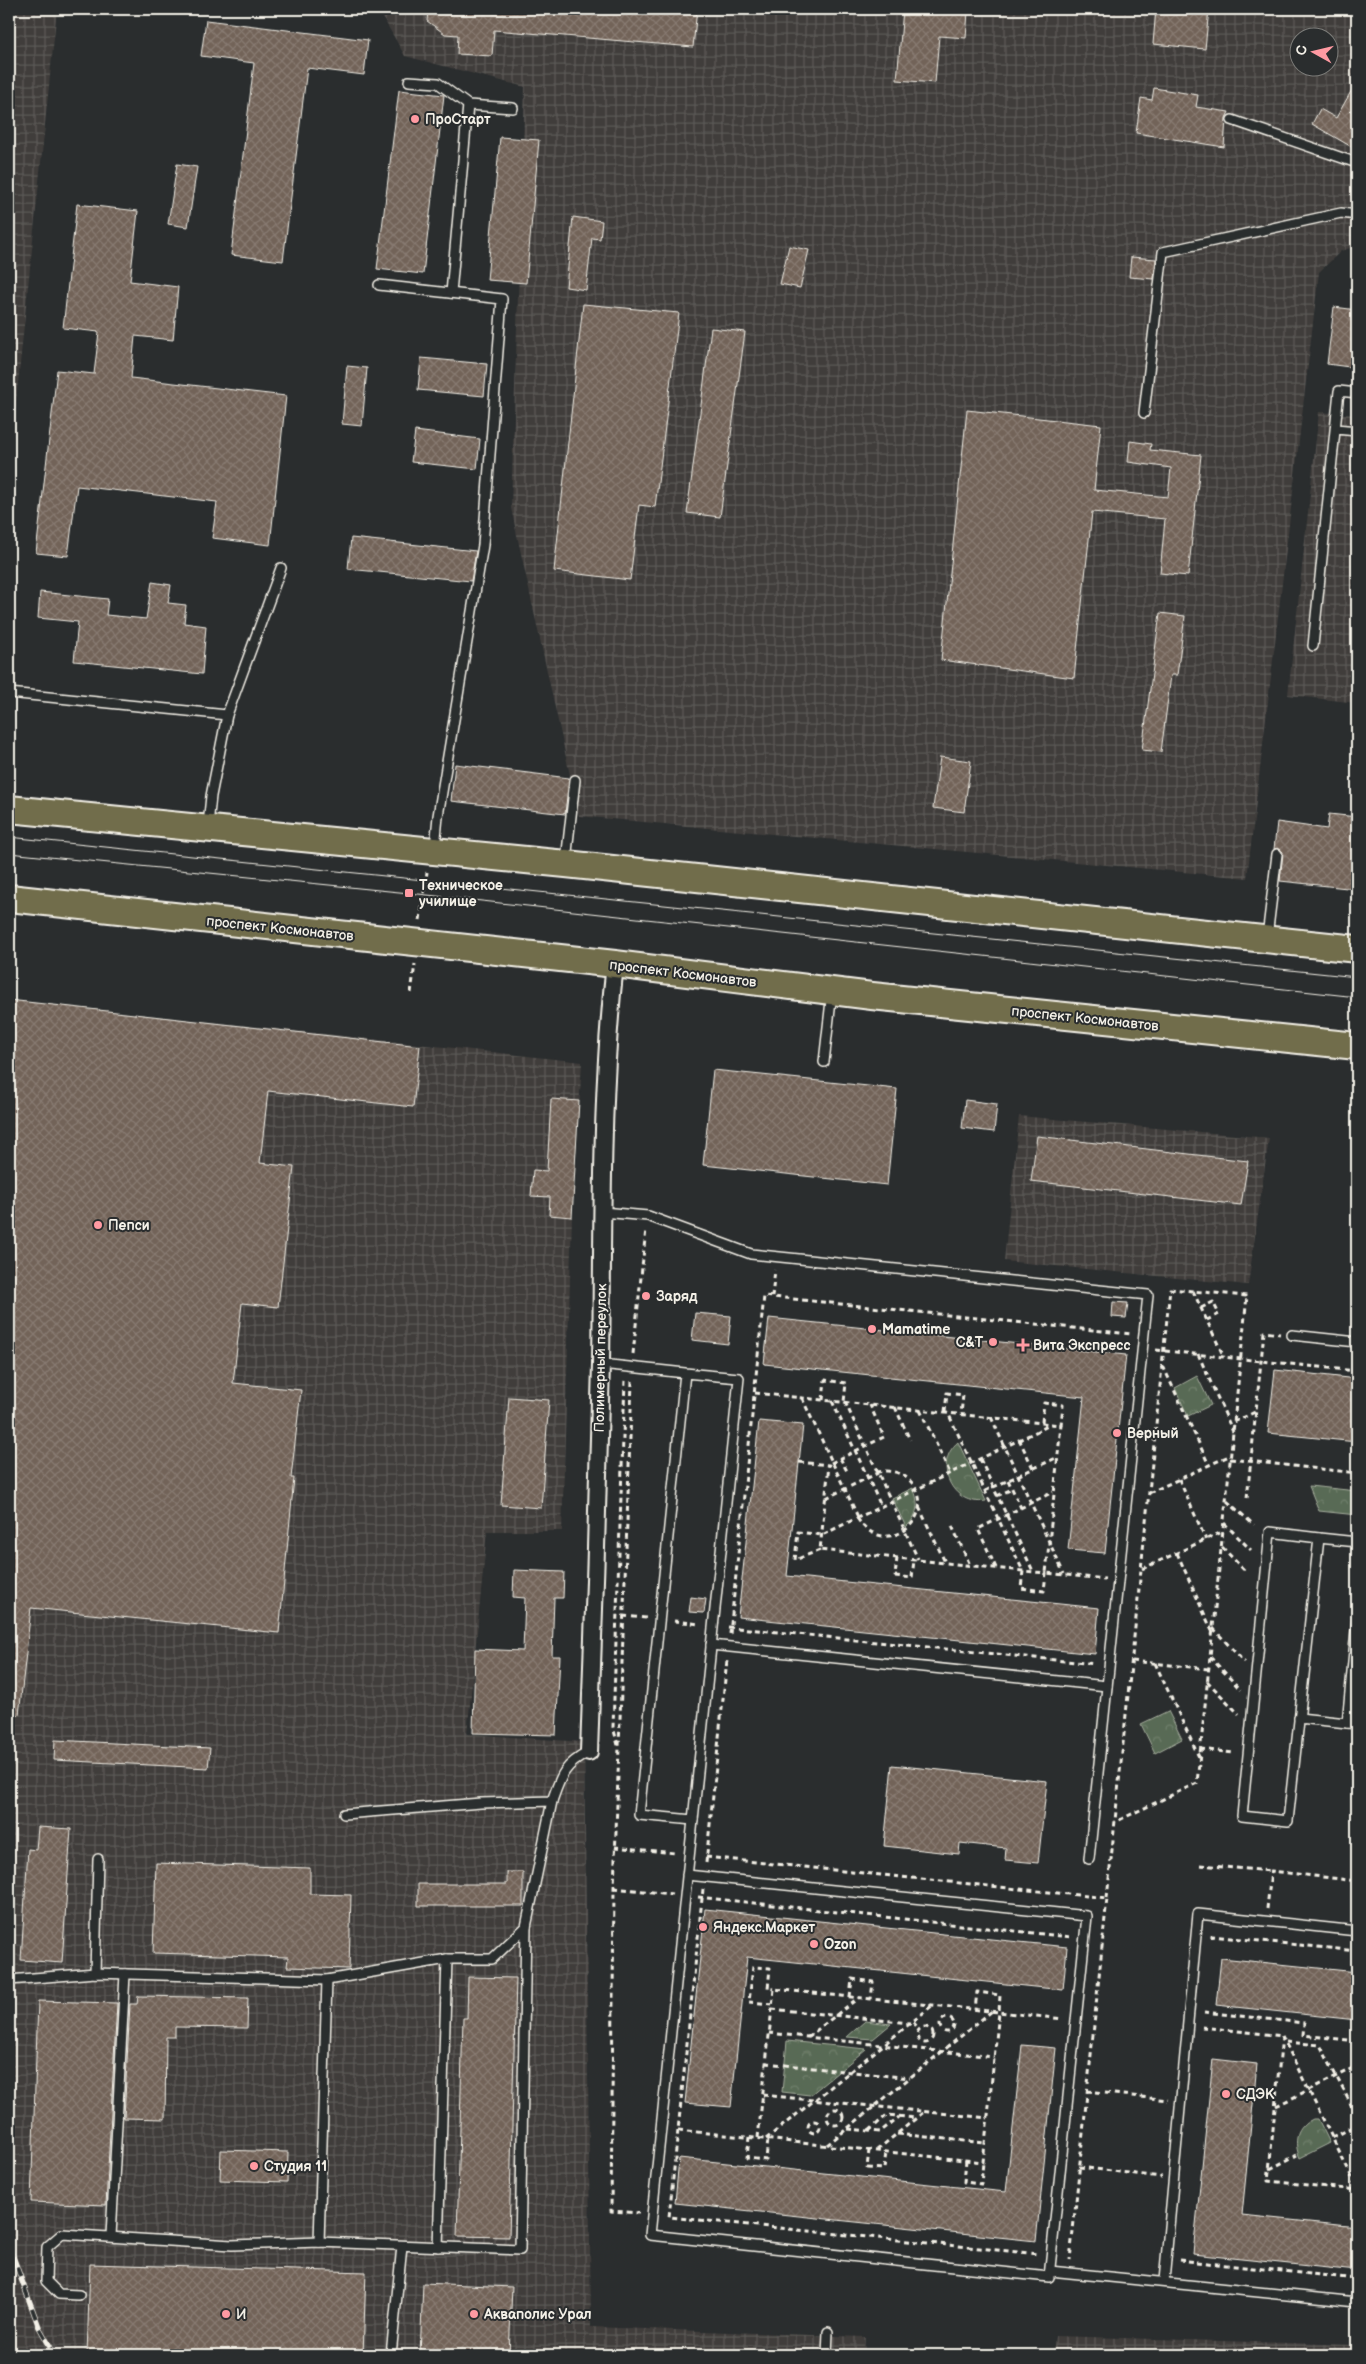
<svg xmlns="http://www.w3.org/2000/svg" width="1366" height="2364" font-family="'Balsamiq Sans',sans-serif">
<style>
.industrial{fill:url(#industrial-grid);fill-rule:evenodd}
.park{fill:url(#park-crowns);stroke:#a6ae9e}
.building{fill:url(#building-cross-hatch);stroke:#f4f1e8}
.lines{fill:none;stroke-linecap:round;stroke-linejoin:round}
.lane-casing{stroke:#f4f1e8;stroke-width:12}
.street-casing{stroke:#f4f1e8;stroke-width:20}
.primary-casing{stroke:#f4f1e8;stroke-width:30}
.path{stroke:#f4f1e8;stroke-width:3;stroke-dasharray:5 4;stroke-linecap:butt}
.lane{stroke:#2a2d2e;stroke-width:9}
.street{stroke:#2a2d2e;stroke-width:16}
.primary{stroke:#716d4b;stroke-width:26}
.tram{stroke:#f4f1e8;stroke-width:1}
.rail-casing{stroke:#f4f1e8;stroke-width:5.5}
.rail{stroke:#2a2d2e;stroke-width:4;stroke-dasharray:11;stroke-linecap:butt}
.poi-dot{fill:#ff9aa2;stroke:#2a2d2e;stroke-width:2}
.labels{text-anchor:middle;stroke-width:4;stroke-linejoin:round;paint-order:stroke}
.poi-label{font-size:14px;font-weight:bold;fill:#f4f1e8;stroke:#2a2d2e;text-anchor:start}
.street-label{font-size:14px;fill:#f4f1e8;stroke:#2a2d2e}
</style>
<defs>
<pattern id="industrial-grid" width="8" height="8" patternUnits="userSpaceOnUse" patternTransform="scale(1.25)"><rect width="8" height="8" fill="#403d3b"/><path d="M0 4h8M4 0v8" fill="none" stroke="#5c5a57"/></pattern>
<pattern id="park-crowns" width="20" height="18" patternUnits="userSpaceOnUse" patternTransform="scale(1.25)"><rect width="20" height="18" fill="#586a54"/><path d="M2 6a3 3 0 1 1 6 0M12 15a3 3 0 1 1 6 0" fill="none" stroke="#71806d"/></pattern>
<pattern id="building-cross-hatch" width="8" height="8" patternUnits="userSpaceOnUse" patternTransform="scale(1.25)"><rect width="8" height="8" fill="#726359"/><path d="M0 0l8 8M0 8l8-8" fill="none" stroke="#877a71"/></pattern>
</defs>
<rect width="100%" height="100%" fill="#2a2d2e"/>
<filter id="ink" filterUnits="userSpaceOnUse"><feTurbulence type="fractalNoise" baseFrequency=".02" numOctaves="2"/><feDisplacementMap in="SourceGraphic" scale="10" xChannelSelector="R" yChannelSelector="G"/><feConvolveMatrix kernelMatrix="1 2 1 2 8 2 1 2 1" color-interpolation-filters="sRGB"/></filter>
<g filter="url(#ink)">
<!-- industrial -->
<g class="industrial">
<path d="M9 9H57L9 469Z"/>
<path d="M378 9H1357V246L1341 251 1319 272 1247 878 579 816 511 508 525 87 405 56ZM1298 38H1328V68H1298Z"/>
<path d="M1319 412 1357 415V703L1288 695Z"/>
<path d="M9 1000 582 1062 572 1217 562 1531H487L467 1734 584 1742 591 2327 865 2337 864 2355H9Z"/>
<path d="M1019 1116 1269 1138 1248 1285 1004 1261Z"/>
<path d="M1055 2336 1357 2345V2355H1053Z"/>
</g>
<!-- park -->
<g class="park">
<path d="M1197 1376 1211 1405 1188 1416 1175 1388Z"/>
<path d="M958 1442 986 1501C952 1507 932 1464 958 1442Z"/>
<path d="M1309 1486 1357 1491V1515L1319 1511Z"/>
<path d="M913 1488C920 1503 918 1516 906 1527L892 1498Z"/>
<path d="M1168 1711 1182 1739 1155 1753 1141 1724Z"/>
<path d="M865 2021 891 2024 873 2039 847 2037Z"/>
<path d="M787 2041 866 2049 810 2095 782 2092Z"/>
<path d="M1313 2119H1318L1330 2143 1300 2158C1293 2142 1296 2127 1313 2119Z"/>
</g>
<!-- building -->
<g class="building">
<path d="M428 9H697L693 47 494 30 492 56 457 54 458 35 445 34 427 21Z"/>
<path d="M903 9H934L968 12 966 38 939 36 935 83 897 80Z"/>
<path d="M1156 9H1209L1205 49 1153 44Z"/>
<path d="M206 20 368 40 364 75 307 68 283 261 231 255 254 63 201 56Z"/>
<path d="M1357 81V150L1312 124 1320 109 1336 118Z"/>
<path d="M1154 88 1198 95 1196 107 1229 112 1226 118 1224 147 1136 133 1141 98 1152 100Z"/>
<path d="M399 90 444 95 423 274 377 269Z"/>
<path d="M500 137 539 140 526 283 487 280Z"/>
<path d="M177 164 197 167 188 227 168 224Z"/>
<path d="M77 204 138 211 130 281 178 287 173 340 135 336 131 378 286 396 270 545 212 538 217 502 77 486 68 556 36 553 57 370 94 374 99 332 63 328Z"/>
<path d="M573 217 602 221 600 239 592 238 586 290 566 287Z"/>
<path d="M789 246 809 250 800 288 780 284Z"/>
<path d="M1131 257 1156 259 1154 279 1129 277Z"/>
<path d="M583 304 679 313 655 507 639 505 630 580 554 571Z"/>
<path d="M1334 307 1357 310V368L1327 364Z"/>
<path d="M711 328 745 332 720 517 687 513Z"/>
<path d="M421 358 487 364 484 396 418 390Z"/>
<path d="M347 366 367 368 362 426 342 424Z"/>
<path d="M967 410 1101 425 1094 490 1168 497 1171 468 1128 462 1130 441 1151 444 1150 450 1201 455 1188 576 1160 573 1165 519 1092 512 1074 678 941 660Z"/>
<path d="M415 431 480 439 477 469 411 462Z"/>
<path d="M351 538 476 551 471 581 348 569Z"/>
<path d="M152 582 171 585 168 603 186 605 184 623 206 626 202 674 74 661 78 622 38 618 40 592 108 599 106 615 146 619Z"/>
<path d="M1160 613 1185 616 1177 675H1171L1161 752 1142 750Z"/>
<path d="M940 757 971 761 964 812 933 808Z"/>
<path d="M455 764 569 778 565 814 451 801Z"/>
<path d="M1329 814 1357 817V889L1280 881 1283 852 1278 848 1274 849 1277 822 1327 829Z"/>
<path d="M9 1000 420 1046 413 1107 268 1091 260 1163 294 1167 278 1307 242 1303 233 1383 301 1390 291 1478H294L279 1633 31 1608 19 1715 9 1714V1428L15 1369 9 1368Z"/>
<path d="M713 1070 897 1089 887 1185 703 1165Z"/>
<path d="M551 1099 579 1101 572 1217 549 1215 550 1197 531 1196 533 1170 547 1171Z"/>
<path d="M965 1100 997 1104 994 1132 962 1128Z"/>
<path d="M1037 1136 1248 1161 1241 1205 1031 1181Z"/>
<path d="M1113 1302 1128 1303 1126 1318 1112 1317Z"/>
<path d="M695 1313 731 1316 728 1344 692 1340Z"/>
<path d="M769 1318 1126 1355 1105 1553 1068 1550 1084 1397 764 1364Z"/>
<path d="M1275 1370 1357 1379V1442L1268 1433Z"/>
<path d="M509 1397 549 1400 541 1508 501 1505Z"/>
<path d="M759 1421 803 1425 787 1576 1099 1608 1095 1654 738 1617Z"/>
<path d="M514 1570 564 1572 563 1598H554L552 1656H560L556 1735 473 1733 475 1649 523 1651 525 1598 513 1597Z"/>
<path d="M691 1597 706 1599 704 1613 689 1612Z"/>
<path d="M55 1740 210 1748 208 1768 54 1760Z"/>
<path d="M892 1765 1047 1781 1038 1863 1005 1860 1006 1848 960 1843 959 1854 884 1846Z"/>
<path d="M38 1827 71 1829 62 1963 21 1960 28 1849 36 1850Z"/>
<path d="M156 1863 310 1868V1894L351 1895 349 1969 287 1967 288 1957 153 1953Z"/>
<path d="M507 1872H523V1906H418V1884H507Z"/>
<path d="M705 1909 1067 1947 1063 1990 747 1957 731 2107 685 2103Z"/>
<path d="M1221 1958 1357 1972V2020L1216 2005Z"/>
<path d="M468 1977 516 1978 509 2237 457 2236 463 2018H467Z"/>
<path d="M138 1996 248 1998 247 2028 175 2027V2037H166L165 2119 124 2118 130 2004H137Z"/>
<path d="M38 2001 117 2003 106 2205 31 2202Z"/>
<path d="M1022 2045 1056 2048 1036 2241 675 2203 679 2158 1006 2192Z"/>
<path d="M1213 2059 1257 2064 1242 2215 1357 2227V2271L1193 2254Z"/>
<path d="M221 2150 288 2152 287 2182 220 2180Z"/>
<path d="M90 2264 366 2272 363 2355H87Z"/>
<path d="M423 2283 512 2287 509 2355H420Z"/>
</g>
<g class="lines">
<!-- lane casing -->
<g class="lane-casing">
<g id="lane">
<path d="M409 81 438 83 468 105 513 108"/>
<path d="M1232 120 1357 163"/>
<path d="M379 285 502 299 483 545 438 816 435 848"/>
<path d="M451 293 468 105"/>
<path d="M1144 413 1163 252 1341 213 1357 215"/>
<path d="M1336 429 1357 431"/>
<path d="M1313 646 1339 391 1357 393"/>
<path d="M9 693 227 715"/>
<path d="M208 825 211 796 227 715 281 568"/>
<path d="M566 861 575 780"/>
<path d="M1267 937 1277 854"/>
<path d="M824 1062 832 992"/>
<path d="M602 1212 648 1216 751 1254 1148 1295 1089 1859"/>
<path d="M1292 1335 1357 1342"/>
<path d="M601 1364 685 1373 639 1815 693 1820 739 1378 685 1373"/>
<path d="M1270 1532 1319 1538 1288 1821 1242 1816Z"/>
<path d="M1319 1538 1357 1542"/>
<path d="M711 1645 1107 1686"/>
<path d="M1299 1718 1357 1724"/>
<path d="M1347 1723 1357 1620"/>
<path d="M344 1814 481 1803 552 1801C561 1775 564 1765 589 1752"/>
<path d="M687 1875 1087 1916 1049 2277 650 2235 685 1896 693 1820"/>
<path d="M95 1973 98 1859"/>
<path d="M9 1980 95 1973 327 1980 447 1959H492L526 1927 552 1801"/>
<path d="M111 2236 125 1974"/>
<path d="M319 2242 327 1980"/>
<path d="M438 2247 447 1959"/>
<path d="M1050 2271 1357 2302"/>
<path d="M1164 2281 1198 1914 1357 1931"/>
<path d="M79 2295 59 2294 46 2281 47 2247 62 2234 232 2245 319 2242 520 2250 526 1927"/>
<path d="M391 2355 402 2246"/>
<path d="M827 2355 828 2332"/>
</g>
</g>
<!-- street casing -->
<g class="street-casing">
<path id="street" d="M589 1752C594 1623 598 1493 601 1364 603 1231 600 1096 615 964"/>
</g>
<!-- primary casing -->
<g class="primary-casing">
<g id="primary">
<path d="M9 809 566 864 1357 949"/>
<path d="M9 898 615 964 872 996 1357 1046"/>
</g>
</g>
<!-- path -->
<g class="path">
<path d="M420 920 427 872"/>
<path d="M411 993 415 964"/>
<path d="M1193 1291 1224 1357"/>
<path d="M772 1297 775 1270"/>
<path d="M1201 1308 1213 1302 1219 1314 1207 1320"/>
<path d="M1156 1350 1357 1371"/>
<path d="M633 1354 646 1229"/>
<path d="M1198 1354 1233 1432"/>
<path d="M1163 1366 1209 1465"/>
<path d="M632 1381 614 1888 611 2211 639 2213"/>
<path d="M755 1393 1061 1425 1046 1573 1105 1579"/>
<path d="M802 1398 858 1517"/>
<path d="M823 1400 825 1380 846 1383 844 1402"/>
<path d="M832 1401 881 1506"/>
<path d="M845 1402 918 1559"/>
<path d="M895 1407 910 1440"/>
<path d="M920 1410 950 1473"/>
<path d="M945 1412 947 1393 963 1395 961 1414"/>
<path d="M991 1417 1064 1574"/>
<path d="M1042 1422 1044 1403 1063 1405 1061 1425"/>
<path d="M1234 1422 1255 1412"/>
<path d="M1019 1439 1033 1468"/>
<path d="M840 1458 847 1471"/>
<path d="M980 1459 1033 1571"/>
<path d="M1230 1459 1357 1473"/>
<path d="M799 1462 829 1465 820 1550 1023 1571 1046 1573 1044 1591 1021 1588 1023 1571 948 1413"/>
<path d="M831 1463 884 1437 870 1405"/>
<path d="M1179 1479 1206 1540"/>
<path d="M1008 1480 1021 1508"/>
<path d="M985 1491 1058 1457"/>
<path d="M1149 1493 1231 1455"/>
<path d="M997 1496 1012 1489"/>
<path d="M826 1498 878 1473"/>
<path d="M1247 1498 1264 1332 1280 1334"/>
<path d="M1227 1501 1254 1525"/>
<path d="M919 1507 945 1562"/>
<path d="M857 1518C888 1565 945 1510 907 1478 898 1471 888 1470 877 1472"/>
<path d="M1224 1523 1251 1550"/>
<path d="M952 1526 970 1565"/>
<path d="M1222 1547 1246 1572"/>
<path d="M820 1550 795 1560 798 1532 822 1535 1052 1424"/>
<path d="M1177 1553 1212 1631"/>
<path d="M897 1558 895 1576 912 1578 914 1560"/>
<path d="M996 1568 978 1529 1053 1492"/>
<path d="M1142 1569 1222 1532"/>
<path d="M623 1616 647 1618"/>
<path d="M674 1621 700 1624"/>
<path d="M728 1627 1095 1664"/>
<path d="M1213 1628 1244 1662"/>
<path d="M730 1634 764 1296 1131 1334"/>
<path d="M1210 1657 1241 1690"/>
<path d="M1132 1661 1209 1669"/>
<path d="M1155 1663 1199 1757"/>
<path d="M1207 1681 1239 1714"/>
<path d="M618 1745 613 1727 625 1380"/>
<path d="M1200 1749 1234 1753"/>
<path d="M615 1847 675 1853"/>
<path d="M706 1857 1107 1898 1070 2260"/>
<path d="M706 1863 727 1660"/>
<path d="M1200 1865 1271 1871"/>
<path d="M614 1888 672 1894"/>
<path d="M703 1889 669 2217 1038 2254"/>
<path d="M698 1897 1071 1937"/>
<path d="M1107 1898 1170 1289 1247 1296 1197 1783 1115 1822"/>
<path d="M1267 1909 1271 1871 1357 1881"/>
<path d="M1212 1938V1936L1357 1951"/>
<path d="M850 1997 852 1979 873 1982 871 1999"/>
<path d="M772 2004 749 2002 753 1967 770 1968 768 1988 774 1989"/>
<path d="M772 2009 910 2023"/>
<path d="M1204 2012 1304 2023 1303 2035 1357 2041"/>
<circle cx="947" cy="2025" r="7"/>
<path d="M913 2022 919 2029"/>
<path d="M1202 2027 1282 2036 1268 2181 1357 2190"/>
<circle cx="925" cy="2035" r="8"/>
<path d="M769 2033 994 2057"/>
<path d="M1282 2036 1357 2188"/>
<path d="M808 2037 858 1998"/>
<path d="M1286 2042 1320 2045 1357 2116"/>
<path d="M766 2063 910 2078"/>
<path d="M1087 2091 1168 2100"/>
<path d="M763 2095 988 2118"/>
<path d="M1276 2106 1357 2066"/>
<circle cx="835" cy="2117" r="8"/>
<circle cx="814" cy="2127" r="6"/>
<path d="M848 2129 880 2132 899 2117"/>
<path d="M678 2130 983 2162 999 2012 1063 2019"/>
<path d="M869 2131 887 2115 915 2118"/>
<path d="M897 2134 985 2143"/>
<path d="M749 2137 747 2158 766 2160 768 2139"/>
<path d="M758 2138 774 1989C849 1997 924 2004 999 2012L1000 1995 977 1992 975 2010"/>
<path d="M1332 2138 1357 2125"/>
<path d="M766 2139 933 2005"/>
<path d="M827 2145 992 2011"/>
<path d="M869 2150 867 2168 884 2169 886 2152"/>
<path d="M877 2150 925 2111"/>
<path d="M966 2160 964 2182 981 2184 983 2162"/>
<path d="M1079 2167 1161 2177"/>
<path d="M1270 2169 1297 2155"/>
<path d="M1179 2260 1357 2279"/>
</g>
<!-- lane -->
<use href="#lane" class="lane"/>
<!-- street -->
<use href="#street" class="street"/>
<!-- primary -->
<use href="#primary" class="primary"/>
<!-- tram -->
<g class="tram">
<path d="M9 837 1357 977"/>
<path d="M9 853 409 893 1357 997"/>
</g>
<!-- rail casing -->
<g class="rail-casing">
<path id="rail" d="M9 2246 39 2327 55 2355"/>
</g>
<!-- rail -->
<use href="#rail" class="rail"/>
</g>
</g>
<!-- markers -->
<g class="poi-dot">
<circle cx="415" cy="119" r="5"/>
<rect x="404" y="888" width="10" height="10" rx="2.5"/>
<circle cx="98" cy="1225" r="5"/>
<circle cx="646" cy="1296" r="5"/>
<circle cx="872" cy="1329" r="5"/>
<circle cx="993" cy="1342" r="5"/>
<path d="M1020.5 1337.5h5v5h5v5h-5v5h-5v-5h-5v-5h5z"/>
<circle cx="1117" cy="1433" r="5"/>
<circle cx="703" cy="1927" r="5"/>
<circle cx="814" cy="1944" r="5"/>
<circle cx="1226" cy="2094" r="5"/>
<circle cx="254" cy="2166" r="5"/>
<circle cx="226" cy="2314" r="5"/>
<circle cx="474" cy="2314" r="5"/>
</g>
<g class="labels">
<!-- poi labels -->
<g class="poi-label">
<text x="425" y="124">ПроСтарт</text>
<text x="419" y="890">Техническое<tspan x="419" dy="16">училище</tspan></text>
<text x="108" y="1230">Пепси</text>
<text x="656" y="1301">Заряд</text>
<text x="882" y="1334">Mamatime</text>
<text x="983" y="1347" text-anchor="end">С&amp;Т</text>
<text x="1033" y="1350">Вита Экспресс</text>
<text x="1127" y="1438">Верный</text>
<text x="713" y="1932">Яндекс.Маркет</text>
<text x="824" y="1949">Ozon</text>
<text x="1236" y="2099">СДЭК</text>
<text x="264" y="2171">Студия 11</text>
<text x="236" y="2319">И</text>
<text x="484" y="2319">Акваполис Урал</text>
</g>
<!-- street labels -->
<g class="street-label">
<text transform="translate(280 928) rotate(6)" y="5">проспект Космонавтов</text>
<text transform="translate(683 973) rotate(7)" y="5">проспект Космонавтов</text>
<text transform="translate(1085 1018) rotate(6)" y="5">проспект Космонавтов</text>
<text transform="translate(600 1358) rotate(-89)" y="5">Полимерный переулок</text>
</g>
</g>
<!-- margin -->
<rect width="1366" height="2364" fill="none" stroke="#2a2d2e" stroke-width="30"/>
<rect x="15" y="15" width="1336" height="2334" fill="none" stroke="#f4f1e8" stroke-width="2" filter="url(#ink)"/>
<!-- north arrow -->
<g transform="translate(1314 52) rotate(278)"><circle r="24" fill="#2a2d2e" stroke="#7b7b78"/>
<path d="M0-4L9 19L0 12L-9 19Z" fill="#ff9aa2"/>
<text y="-8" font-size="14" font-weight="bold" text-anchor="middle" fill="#f4f1e8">С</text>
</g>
</svg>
